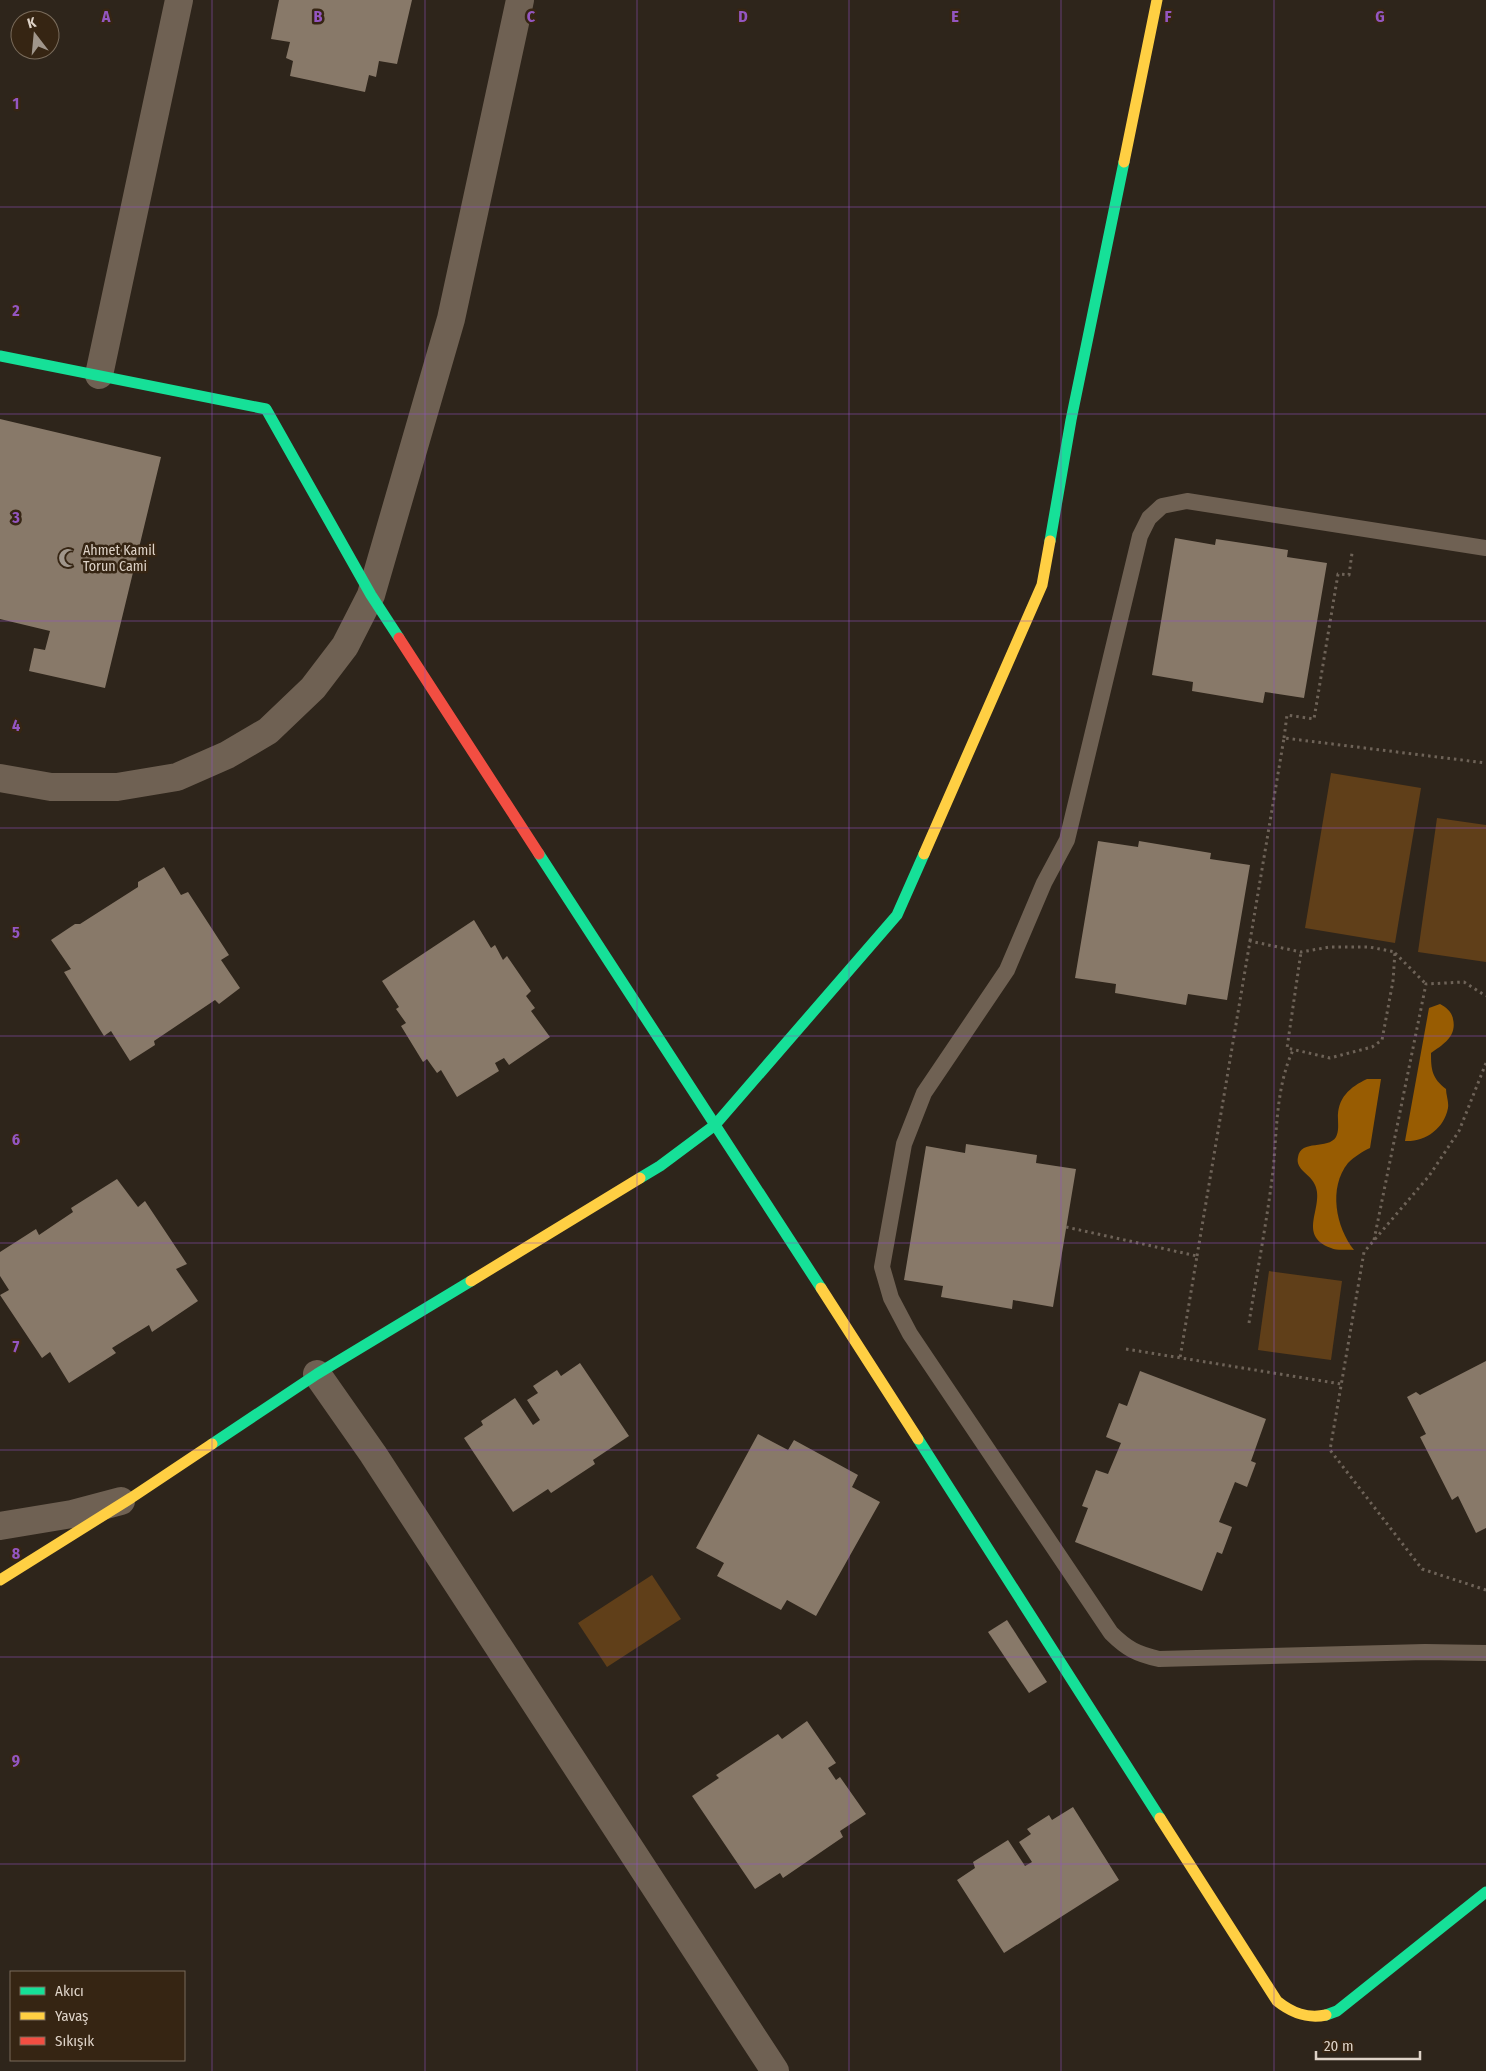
<svg xmlns="http://www.w3.org/2000/svg" width="1486" height="2071" font-family="'Fira Sans Condensed',sans-serif">
<style>
.green{fill:#603f19}
.water{fill:#985c02}
.building{fill:#887969}
.lines{fill:none;stroke-linecap:round;stroke-linejoin:round}
.path{stroke:#6e6358;stroke-width:3;stroke-dasharray:2.5 4;stroke-linecap:butt}
.lane{stroke:#6f6153;stroke-width:16}
.street{stroke:#6f6153;stroke-width:28}
.fast{stroke:#16e098;stroke-width:11}
.slow{stroke:#ffcf43;stroke-width:11}
.jam{stroke:#f24e42;stroke-width:11}
.grid{fill:none;stroke:#9456c1;stroke-width:1;stroke-opacity:0.55}
.labels{text-anchor:middle;stroke-width:5;stroke-linejoin:round;paint-order:stroke}
.poi-label{font-size:14px;fill:#ded3c8;stroke:#362513;text-anchor:start}
.grid-label{font-size:16px;text-anchor:middle;font-weight:bold;fill:#9456c1;stroke:#362513;stroke-width:5;stroke-linejoin:round;paint-order:stroke}
</style>
<rect width="100%" height="100%" fill="#2e251b"/>
<!-- green -->
<g class="green">
<path d="M1331 773 1421 788 1395 943 1305 928Z"/>
<path d="M1437 818 1486 825V962L1418 952Z"/>
<path d="M1269 1271 1342 1281 1331 1360 1258 1350Z"/>
<path d="M652 1575 681 1619 607 1667 578 1623Z"/>
</g>
<!-- water -->
<g class="water">
<path d="M1440 1004C1446 1007 1452 1012 1453 1019 1457 1036 1444 1044 1431 1053 1431 1070 1432 1078 1446 1089 1446 1095 1449 1102 1448 1108 1444 1129 1425 1142 1405 1141L1429 1008Z"/>
<path d="M1367 1079H1381L1370 1148C1363 1151 1354 1157 1348 1163 1328 1188 1336 1227 1354 1250 1347 1249 1337 1251 1331 1248 1296 1235 1325 1207 1315 1185 1311 1174 1295 1170 1298 1157 1301 1139 1328 1150 1336 1137 1339 1131 1338 1125 1338 1119 1337 1098 1350 1087 1367 1079Z"/>
</g>
<!-- building -->
<g class="building">
<path d="M279 0H412L397 64 379 61 376 77 369 75 365 92 290 76 293 61 286 58 290 42 271 39Z"/>
<path d="M0 419 161 457 105 688 29 671 34 648 45 650 50 631 0 619Z"/>
<path d="M1175 538 1215 545 1216 539 1288 550 1287 557 1327 563 1304 698 1265 692 1263 703 1192 691 1193 682 1152 675Z"/>
<path d="M1098 841 1138 847 1139 841 1211 853 1210 859 1250 865 1227 1000 1188 994 1186 1005 1115 993 1116 984 1075 978Z"/>
<path d="M164 867 181 895 188 892 229 955 221 960 240 988 219 1004 215 1000 154 1041 155 1045 130 1061 111 1031 104 1036 64 972 71 969 51 940 75 924H80L138 887V882Z"/>
<path d="M474 920 491 948 495 945 503 960 507 956 531 991 526 996 535 1008 531 1011 550 1037 509 1065 504 1058 495 1063 499 1071 457 1097 441 1070 437 1073 427 1059 423 1062 401 1026 406 1023 396 1009 399 1007 382 981Z"/>
<path d="M966 1144 1037 1155 1036 1163 1076 1169 1053 1307 1013 1300 1012 1309 941 1297 943 1286 904 1280 926 1146 965 1153Z"/>
<path d="M117 1179 138 1207 145 1201 187 1264 176 1269 198 1301 152 1332 149 1325 112 1348 116 1353 69 1383 50 1352 42 1358 0 1295 9 1290 0 1276V1252L36 1229 39 1235 73 1212 71 1208Z"/>
<path d="M1486 1361V1528L1476 1533 1458 1496 1452 1500 1420 1437 1426 1434 1407 1397 1416 1392 1420 1395Z"/>
<path d="M580 1363 629 1436 593 1460 595 1464 551 1493 548 1489 513 1512 464 1438 483 1425 481 1421 515 1398 533 1425 540 1420 527 1400 538 1393 533 1386 557 1370 561 1376Z"/>
<path d="M1140 1371 1266 1419 1251 1461 1256 1463 1247 1487 1235 1482 1219 1522 1232 1527 1222 1554 1217 1552 1202 1591 1075 1542 1088 1508 1082 1506 1096 1470 1108 1474 1121 1443 1106 1437 1119 1403 1127 1406Z"/>
<path d="M758 1434 788 1450 794 1440 858 1475 852 1487 880 1502 816 1616 787 1600 781 1610 717 1576 724 1563 696 1548Z"/>
<path d="M1007 1620 1047 1682 1029 1693 988 1632Z"/>
<path d="M807 1721 836 1763 828 1768 836 1780 840 1777 866 1814 840 1831 843 1837 783 1878 780 1873 755 1889 692 1796 719 1778 716 1775 778 1734 782 1739Z"/>
<path d="M1073 1807 1119 1880 1004 1953 957 1880 975 1868 973 1862 1008 1840 1025 1866 1032 1862 1019 1842 1031 1834 1027 1829 1049 1815 1052 1820Z"/>
</g>
<g class="lines">
<!-- path -->
<g class="path">
<path d="M1284 738 1287 715 1314 719 1338 574 1349 575 1352 553"/>
<path d="M1250 941 1284 738 1486 763"/>
<path d="M1395 953 1426 984"/>
<path d="M1486 1063 1459 1131 1429 1176 1364 1252 1330 1450 1422 1569 1486 1590"/>
<path d="M1066 1227 1197 1256 1180 1358"/>
<path d="M1374 1240 1426 984 1464 982 1486 996"/>
<path d="M1197 1256 1250 941 1301 952 1330 947H1369L1395 952 1393 981 1382 1040 1372 1047 1330 1058 1287 1048 1301 952"/>
<path d="M1249 1323C1257 1272 1267 1221 1273 1171 1277 1130 1276 1087 1293 1050"/>
<path d="M1126 1349 1341 1384"/>
</g>
<!-- lane -->
<path class="lane" d="M1486 548 1187 501 1162 506 1149 518 1140 536 1067 840 1044 883 1007 970 924 1093 904 1144 882 1267 891 1298 910 1334 1111 1633C1127 1649 1137 1654 1159 1659L1425 1652 1486 1653"/>
<!-- street -->
<g class="street">
<path d="M99 375 179 0"/>
<path d="M0 778 51 787H117L177 777 227 755 268 731 313 688 345 646 371 595 451 319 520 0"/>
<path d="M317 1374 373 1454 775 2071"/>
<path d="M0 1526 72 1514 121 1501"/>
</g>
<!-- fast -->
<g class="fast">
<path d="M0 356 266 409 371 595 399 638"/>
<path d="M1050 541 1071 420 1124 162"/>
<path d="M539 854 821 1288"/>
<path d="M640 1178 660 1166 715 1125 897 915 924 854"/>
<path d="M918 1439 1160 1818"/>
<path d="M212 1444 317 1374 471 1281"/>
<path d="M1326 2015 1337 2011 1486 1892"/>
</g>
<!-- slow -->
<g class="slow">
<path d="M1124 162 1157 0"/>
<path d="M924 854 1042 585 1050 541"/>
<path d="M471 1281 640 1178"/>
<path d="M821 1288 918 1439"/>
<path d="M0 1580 131 1498 212 1444"/>
<path d="M1160 1818 1277 2001C1292 2013 1307 2019 1326 2015"/>
</g>
<!-- jam -->
<path class="jam" d="M399 638 539 854"/>
</g>
<!-- grid -->
<path class="grid" d="M212 0V2071M425 0V2071M637 0V2071M849 0V2071M1061 0V2071M1274 0V2071M0 207H1486M0 414H1486M0 621H1486M0 828H1486M0 1036H1486M0 1243H1486M0 1450H1486M0 1657H1486M0 1864H1486"/>
<!-- icons -->
<defs>
<g id="mosque-bare" transform="scale(1.5)"><path d="M3.5-4.9A6 6 0 1 0 3.5 4.9A5 5 0 1 1 3.5-4.9Z" fill="#a0968b" stroke="#362513" stroke-width="2.5" paint-order="stroke"/></g>
</defs>
<g fill-rule="evenodd">
<use href="#mosque-bare" x="68" y="558"/>
</g>
<g class="labels">
<!-- poi labels -->
<g class="poi-label">
<text x="83" y="555">Ahmet Kamil<tspan x="83" dy="16">Torun Cami</tspan></text>
</g>
</g>
<g class="grid-label">
<text x="106" y="22">A</text>
<text x="318" y="22">B</text>
<text x="531" y="22">C</text>
<text x="743" y="22">D</text>
<text x="955" y="22">E</text>
<text x="1168" y="22">F</text>
<text x="1380" y="22">G</text>
<text x="16" y="109">1</text>
<text x="16" y="316">2</text>
<text x="16" y="523">3</text>
<text x="16" y="731">4</text>
<text x="16" y="938">5</text>
<text x="16" y="1145">6</text>
<text x="16" y="1352">7</text>
<text x="16" y="1559">8</text>
<text x="16" y="1766">9</text>
</g>
<!-- legend -->
<rect x="10" y="1971" width="175" height="90" fill="#362513" stroke="#796b5b"/>
<rect x="20" y="1987" width="25" height="8" fill="#16e098" stroke="#796b5b"/>
<text x="55" y="1996" font-size="15" fill="#ded3c8">Akıcı</text>
<rect x="20" y="2012" width="25" height="8" fill="#ffcf43" stroke="#796b5b"/>
<text x="55" y="2021" font-size="15" fill="#ded3c8">Yavaş</text>
<rect x="20" y="2037" width="25" height="8" fill="#f24e42" stroke="#796b5b"/>
<text x="55" y="2046" font-size="15" fill="#ded3c8">Sıkışık</text>
<!-- north arrow -->
<g transform="translate(35 35) rotate(344)"><circle r="24" fill="#362513" stroke="#796b5b"/>
<path d="M0-4L9 19L0 12L-9 19Z" fill="#a0968b"/>
<text y="-8" font-size="14" font-weight="bold" text-anchor="middle" fill="#ded3c8">K</text>
</g>
<!-- scale -->
<path d="M1316 2051v8h104v-8" fill="none" stroke="#ded3c8" stroke-width="2.5"/>
<text x="1324" y="2051" font-size="15" fill="#ded3c8" stroke="#362513" stroke-width="4" paint-order="stroke">20 m</text>
</svg>
